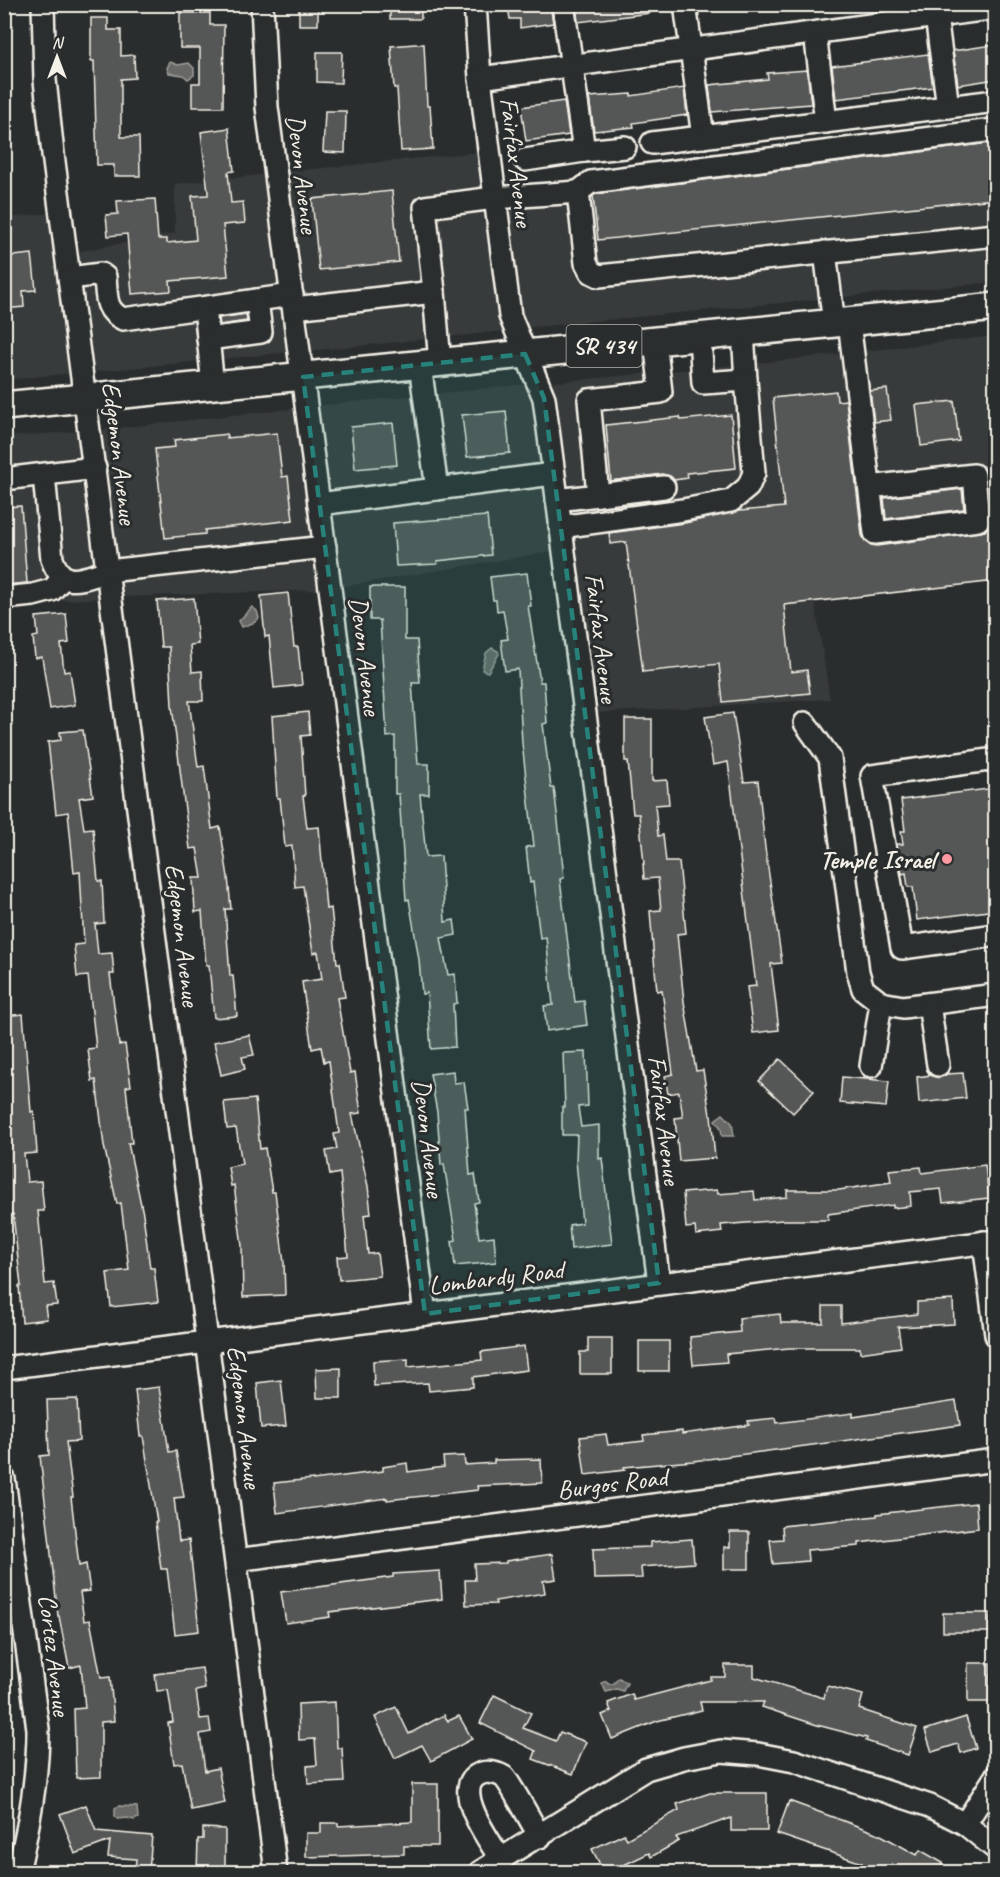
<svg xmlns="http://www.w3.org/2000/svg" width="1000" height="1877" font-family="Caveat,sans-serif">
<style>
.built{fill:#373a3a}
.water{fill:#676866;stroke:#9f9f9a;stroke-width:1.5}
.building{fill:#555756;stroke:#f4f1e8;stroke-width:1.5}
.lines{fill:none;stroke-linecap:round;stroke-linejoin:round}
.minor-casing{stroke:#f4f1e8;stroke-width:26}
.major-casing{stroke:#f4f1e8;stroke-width:32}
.minor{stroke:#2a2d2e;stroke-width:21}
.major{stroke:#2a2d2e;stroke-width:27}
.marked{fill:#26827a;fill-opacity:0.2;stroke:#26827a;stroke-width:4.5;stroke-dasharray:12 8;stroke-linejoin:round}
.poi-dot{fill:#ff9aa2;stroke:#2a2d2e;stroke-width:2}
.labels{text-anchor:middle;stroke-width:6;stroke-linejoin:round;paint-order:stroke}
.shield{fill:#2a2d2e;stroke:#b7b6b0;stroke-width:1.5}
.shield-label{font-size:24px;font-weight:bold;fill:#f4f1e8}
.street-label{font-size:26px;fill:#f4f1e8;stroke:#2a2d2e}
.poi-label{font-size:26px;font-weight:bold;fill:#f4f1e8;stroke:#2a2d2e;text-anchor:end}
</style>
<rect width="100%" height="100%" fill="#2a2d2e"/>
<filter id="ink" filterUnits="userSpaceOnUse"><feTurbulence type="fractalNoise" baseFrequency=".0167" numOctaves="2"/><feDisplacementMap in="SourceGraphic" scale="12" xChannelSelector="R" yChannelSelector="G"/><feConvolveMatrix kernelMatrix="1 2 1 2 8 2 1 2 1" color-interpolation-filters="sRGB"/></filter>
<g filter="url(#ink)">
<!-- built -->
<g class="built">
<path d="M995 118V282L524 328 518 313 502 193Z"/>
<path d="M480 152 506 331 308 351 284 172Z"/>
<path d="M267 174 291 352 91 372 75 252 175 233V184Z"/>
<path d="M53 213 74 373 5 380 4 218Z"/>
<path d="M995 336V581L815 603 830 699 598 713 546 383 777 361Z"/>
<path d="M528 384 535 401 555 551 339 587 315 406Z"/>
<path d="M298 408 322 590 121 597 99 430Z"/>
<path d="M82 431 103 598 5 604V437Z"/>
</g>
<!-- water -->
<g class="water">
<path d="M170 62 178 65 189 63 194 68V75L188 79 183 75 169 73 167 68Z"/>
<path d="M252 607 257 611 259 618 255 622 242 627 239 621Z"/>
<path d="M492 648 498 651 499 654 488 672 482 670 486 653Z"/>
<path d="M723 1114 732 1123 734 1136H722L721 1128 715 1120Z"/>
<path d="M619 1678 627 1683 623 1691 617 1689 606 1692 602 1683 606 1681 608 1684H613Z"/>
<path d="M119 1806 137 1807 138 1818 134 1820 127 1818 117 1819 115 1816V1808Z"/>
</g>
<!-- building -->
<g class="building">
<rect x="299" y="4" width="19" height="21"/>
<rect x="390" y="4" width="31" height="15"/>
<path d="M515 4H550L553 23 520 28V19H510L508 6Z"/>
<path d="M576 4H649L650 13 578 22Z"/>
<path d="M180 13H210V25H224L223 107H192V83H200V48H180Z"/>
<path d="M91 18H108V30H121V56L134 55 135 78 121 79V137H139L140 176H114V165H97L94 61H91Z"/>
<path d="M415 44H424L427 106H430L433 149 401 151 397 88H394L391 46Z"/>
<path d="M992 45 996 79 958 85 953 51Z"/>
<path d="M317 52H342L341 83 317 82Z"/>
<path d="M928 54 933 87 836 99 832 66Z"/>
<path d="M807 70 811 104 712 112 709 85 768 79 767 73Z"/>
<path d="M684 88 687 115 633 123 634 127 594 131 589 97 631 94V96Z"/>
<path d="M564 101 569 135 526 141 521 107Z"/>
<path d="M325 111H346L345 153 323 152Z"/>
<path d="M229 128 234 171 228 172 231 203 243 202 245 223 223 225 228 276 170 281 171 291 132 294 127 234 108 236 106 215 118 214 117 201 155 199 158 239H167V243L196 240 192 196 208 195V192L201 132Z"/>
<path d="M989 143 994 199 598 240 593 196 596 194Z"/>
<path d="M392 191 399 262 319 270 312 199Z"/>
<path d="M32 254 36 290 23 291 24 307 4 309V257Z"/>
<path d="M246 314 247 321 220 325 219 318Z"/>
<path d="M887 389 891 420 874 422 870 391Z"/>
<path d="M836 391 837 401 846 400 862 535 865 541 871 545 877 546 985 531 989 526 991 519 988 483 996 482V581L784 605 791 672 807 670 810 693 723 702 719 664 643 672 626 542 610 544 609 533 685 523 739 511 784 507 773 398Z"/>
<path d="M954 401 959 441 921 446 916 405Z"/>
<path d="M506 411 510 453 467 457 462 415Z"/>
<path d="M731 415 736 468 687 473 688 478 674 480 670 476 662 474 611 481 606 425 680 417 681 420Z"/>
<path d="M393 423 397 465 355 469 351 427Z"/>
<path d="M277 433 282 477 288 476 293 520 205 530V534L165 538 155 449 175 447 174 440 227 434V438Z"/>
<path d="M962 489 964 509 886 519 884 498Z"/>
<path d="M21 506 27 583 4 585V507Z"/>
<path d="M487 516 491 555 437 561V564L396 566 393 523Z"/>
<path d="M527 573 531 606H528L540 682H544L547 723 543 724 551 788H554L559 830 564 878 560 879 575 1002 584 1001 587 1025 547 1031 544 1006 553 1005 546 937 540 938 533 882 530 883 526 847 534 846 522 743 518 669 505 671 501 640 508 639 503 610 497 611 496 600H493L490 577Z"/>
<path d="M370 587H405V640H417L420 683H412L418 764H429V794H420L426 857 441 856 445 922 454 920 456 935 441 938 448 975 455 974 457 1003 453 1004 455 1047 431 1049 427 993 422 994 419 960 409 899 406 900 399 794H395V736L387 737 380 620H370Z"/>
<path d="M288 593 294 647H298L302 685 274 688 269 636 265 637 261 596Z"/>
<path d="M194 598 198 644 190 645 192 672 202 671 203 701H189L198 767 204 766 212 829 220 827 228 877 231 909H225L230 976H233L237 1016 214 1018 209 965H206L202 911 195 912 193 878H202L197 848 190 849 172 706 169 647H161L157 601Z"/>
<path d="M66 614 69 643 61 644 64 672 70 671 75 705 50 709 42 657 35 658 33 637 38 636 36 617Z"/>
<path d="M308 712 310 735 301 736 305 796H303L307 828 319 827 326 909 331 908 337 963H340L345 997 337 998 350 1073 355 1072 361 1113 352 1114 368 1186 371 1214 364 1215 368 1254 377 1253 380 1276 339 1280 337 1257 348 1256 340 1173 330 1175 326 1151 337 1149 334 1134 339 1133 329 1061 324 1062 321 1047 312 1049 302 982 322 979 318 952 313 953 303 886 295 887 292 846 285 847 280 798H277L272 716Z"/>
<path d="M733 713 744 782 758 781 765 848 782 963 771 964 779 1030 753 1033 747 987 756 986 728 762 713 765 705 717Z"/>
<path d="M625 719H652V781L667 780 669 804 655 805 658 836 663 835 666 862H679L686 933 677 934 684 1002 696 1071 703 1070 710 1115H711L715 1158 679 1161 675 1118 683 1117 679 1092 668 1094 665 1076 673 1074 662 990 657 991 653 948 650 911 661 910 658 878 644 879 643 864H644L639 814H633L628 761H625Z"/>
<path d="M83 730 93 796 79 798 84 829 93 828 98 881H102L104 923 95 924 98 954 112 953 114 974H110L119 1045 125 1044 131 1086 126 1087 132 1143H128L143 1214 150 1268H154L158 1302 111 1307 107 1273 129 1270 121 1203 117 1204 104 1146 96 1080 92 1081 88 1049 96 1048 88 976 77 977 74 945 84 944 80 872 74 873 68 812 56 814 48 742 61 740 60 732Z"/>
<path d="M996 788V910L917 920 913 887H908L906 873 902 874 899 855 897 844H903L901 831H905L901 800Z"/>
<path d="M23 1014 31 1112 34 1111 37 1153 24 1154 27 1182 41 1181 44 1211H38L45 1284 54 1283 57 1305 45 1306 47 1319 22 1322 19 1286H21L13 1214H10L4 1170V1145H11L8 1102H6L4 1082V1016Z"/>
<path d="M249 1035 254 1055 242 1057 245 1069 221 1075 214 1042Z"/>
<path d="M586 1052 588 1106 578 1107 581 1127 599 1125V1159L602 1158 612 1244 571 1249 569 1225 582 1223 576 1161 577 1135H562V1107H565L563 1053Z"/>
<path d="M780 1059 814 1091 793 1113 759 1081Z"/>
<path d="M453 1071 454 1083 464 1082 468 1108H465L470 1175 475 1174 479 1202 474 1203 479 1238 494 1236 496 1262 455 1266 452 1241 456 1240 444 1164 441 1165 437 1112 430 1074Z"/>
<path d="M963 1073 966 1098 919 1103 917 1077 931 1075 939 1078 947 1074Z"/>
<path d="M842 1077 889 1081 886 1107 840 1103Z"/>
<path d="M255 1099 260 1149 265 1148 272 1192H275L284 1263 285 1295 243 1297 242 1246 234 1185 231 1186 228 1167 242 1164 236 1128 227 1129 224 1102Z"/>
<path d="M985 1165 989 1198 943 1203 941 1189 910 1192 911 1206 893 1208V1205L828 1214V1220H783L721 1225 722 1232 696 1235 695 1227 686 1228 683 1193 717 1190 718 1194 754 1191 755 1200 787 1197V1190H839L891 1182 889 1170 921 1167 922 1173Z"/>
<path d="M953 1300 954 1324 898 1327 901 1347 860 1353V1348H789L726 1354 727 1362 693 1365 690 1337 740 1332 739 1318 780 1314 781 1323H823V1306H841V1323L917 1314V1302Z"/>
<path d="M588 1338H612V1374H580V1352H588Z"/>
<rect x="639" y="1341" width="30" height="30"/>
<path d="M524 1346 527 1370 473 1377V1387L429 1391 428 1383 374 1386 373 1361 408 1359V1367L482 1360 481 1352Z"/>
<path d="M341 1368V1398H317L316 1369Z"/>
<path d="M281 1380 286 1426 261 1428 257 1383Z"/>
<path d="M159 1387 169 1452 176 1451 184 1497 174 1498 179 1541 189 1540 199 1631 175 1634 167 1569H161L155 1522H157L143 1436H140L135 1390Z"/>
<path d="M77 1399 79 1441 66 1442 73 1497H71L79 1566 86 1564 90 1591 80 1592 84 1621 90 1620 101 1678 110 1677 114 1721 101 1722V1777L76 1778 74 1709 85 1708 81 1665 69 1668 59 1616H58L40 1456 49 1455 47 1400Z"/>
<path d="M956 1401 960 1425 693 1461 624 1467 625 1470 585 1475 580 1437 606 1434 608 1445 644 1441 643 1435 682 1431V1434L749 1425 748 1421 776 1418 777 1423 853 1413V1417Z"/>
<path d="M464 1456 465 1465 494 1463V1460L541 1459 542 1483 477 1486 478 1490 387 1500V1498L277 1513 274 1483 313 1479V1480L383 1471V1467L407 1463 408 1472 444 1467 443 1457Z"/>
<path d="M976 1503 978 1528 859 1543V1546L807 1550 808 1561 773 1564 770 1540 783 1539 782 1526 877 1516V1514Z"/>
<path d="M730 1532H749V1569H724V1547H730Z"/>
<path d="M692 1539 694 1563 641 1567 642 1578 594 1579 593 1549 650 1547V1542Z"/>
<path d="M552 1554 556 1579 543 1581 545 1593 495 1601 496 1604 466 1605 465 1580H475L474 1564 506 1563V1561Z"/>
<path d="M440 1571 442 1599 329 1612 330 1617 286 1623 281 1592 393 1577V1574Z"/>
<rect x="943" y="1613" width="47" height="19"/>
<rect x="968" y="1663" width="22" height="39"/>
<path d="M725 1665H754V1677L824 1698 827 1686 863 1695 859 1709 917 1728 908 1755 866 1741 867 1738 817 1725 762 1707 764 1702H700L702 1710 657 1721 612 1739 602 1715 611 1711 608 1703 632 1694 634 1700 711 1680V1677H725Z"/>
<path d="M202 1668 205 1689 196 1691 200 1719 209 1718 211 1732 200 1734 205 1771 218 1768 225 1803 191 1810 182 1763 174 1764 168 1723 173 1722 168 1690 157 1691 155 1674Z"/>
<path d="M494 1695 531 1713 523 1728 556 1741 560 1732 586 1742 573 1774 533 1759 536 1751 480 1723Z"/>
<path d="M335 1702 337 1748H342L344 1782 308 1784 307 1766 317 1765 315 1739 299 1740 298 1704Z"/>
<path d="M396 1707 409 1734 444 1715 448 1721 459 1716 472 1739 431 1761 422 1745 395 1758 375 1717Z"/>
<path d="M966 1717 976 1748 961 1753 958 1744 932 1752 925 1730Z"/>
<path d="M412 1784H438V1846H404V1854L306 1857V1833H321V1823H338V1826L412 1822Z"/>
<path d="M710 1793H767V1831H731V1818L676 1837 679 1841 651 1857 649 1853 609 1872H604L592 1849 624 1834 627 1839 679 1810 677 1804Z"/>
<path d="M789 1801 879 1834 917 1855 920 1850 943 1863 938 1872H869L860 1868 862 1863 777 1834Z"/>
<path d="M86 1805 96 1831 152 1836 149 1871 135 1870 136 1859 108 1857 110 1841 75 1854 60 1814Z"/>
<path d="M203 1828 225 1829V1872H197L198 1839H203Z"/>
</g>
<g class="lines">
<!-- minor casing -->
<g class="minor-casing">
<g id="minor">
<path d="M43 4 45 80 53 154 276 1872"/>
<path d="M262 4 267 107 425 1314"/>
<path d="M475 4 480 78 510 316 544 398 659 1283"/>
<path d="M563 4 584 151 625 147"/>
<path d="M685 4 703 137"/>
<path d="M936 16 948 107"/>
<path d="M815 33 826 122"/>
<path d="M480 78 996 8"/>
<path d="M652 143 996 101"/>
<path d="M525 160 584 151"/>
<path d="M578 192 591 182 993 130 996 132"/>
<path d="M825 252 834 324"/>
<path d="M70 278 101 274 105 277C107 296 104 310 123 319L292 295"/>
<path d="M434 292 440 363"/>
<path d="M205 308 213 386"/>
<path d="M294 308 434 292 425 207 494 198 578 192 586 263 591 272 599 276 996 235"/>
<path d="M849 322 875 533 978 520 974 475 869 487"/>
<path d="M700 337 703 383 746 380 743 332"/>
<path d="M208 339 261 332 257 300"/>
<path d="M420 365 437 489"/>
<path d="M44 475 52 559C63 591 83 578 108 571L325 547"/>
<path d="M4 479 95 468"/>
<path d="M598 495 664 487"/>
<path d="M557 500 598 495 589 400 661 392 655 341"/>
<path d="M319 504 553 474"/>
<path d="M560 527 683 510 731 501 748 487 754 473 746 380"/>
<path d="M4 598 33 595 52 590 63 578"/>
<path d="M805 723 830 758 858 972 863 989 881 1003 903 1007 996 995"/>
<path d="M996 759 872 776 902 948 996 935"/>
<path d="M929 1004 938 1065"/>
<path d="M871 1066 881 1003"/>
<path d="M984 1242 996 1335"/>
<path d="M4 1368 996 1241"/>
<path d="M4 1479 38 1729C38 1778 29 1824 18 1872"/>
<path d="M236 1560 996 1460"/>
<path d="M965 1824 996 1776"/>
<path d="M502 1861C491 1843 447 1785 482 1773 488 1771 498 1773 504 1777 511 1784 533 1825 540 1837"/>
<path d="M480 1872 646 1769 684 1758 721 1751 758 1754 794 1761 930 1806 965 1824 996 1849"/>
</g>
</g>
<!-- major casing -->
<g class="major-casing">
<path id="major" d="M4 406 996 307"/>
</g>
<!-- minor -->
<use href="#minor" class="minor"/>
<!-- major -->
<use href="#major" class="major"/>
</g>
</g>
<!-- marked area -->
<path class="marked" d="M525 354 544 398 659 1283 425 1314 303 377Z"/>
<!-- markers -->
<circle class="poi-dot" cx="947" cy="859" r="6"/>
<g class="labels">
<!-- shield labels -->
<rect class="shield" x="566.5" y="325" width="75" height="42" rx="4.5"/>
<g class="shield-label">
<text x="604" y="354">SR 434</text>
</g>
<!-- street labels -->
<g class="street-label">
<text transform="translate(517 162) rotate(83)" y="9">Fairfax Avenue</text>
<text transform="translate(303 174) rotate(83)" y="9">Devon Avenue</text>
<text transform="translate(120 453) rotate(83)" y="9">Edgemon Avenue</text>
<text transform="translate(602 638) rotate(83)" y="9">Fairfax Avenue</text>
<text transform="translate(366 656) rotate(83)" y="9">Devon Avenue</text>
<text transform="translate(183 935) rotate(83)" y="9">Edgemon Avenue</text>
<text transform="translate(665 1120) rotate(83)" y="9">Fairfax Avenue</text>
<text transform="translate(429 1138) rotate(83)" y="9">Devon Avenue</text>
<text transform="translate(496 1277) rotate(-7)" y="9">Lombardy Road</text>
<text transform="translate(245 1417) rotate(83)" y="9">Edgemon Avenue</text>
<text transform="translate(612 1483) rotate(-7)" y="9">Burgos Road</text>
<text transform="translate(55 1655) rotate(83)" y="9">Cortez Avenue</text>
</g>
<!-- poi labels -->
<g class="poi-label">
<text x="935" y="868">Temple Israel</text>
</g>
</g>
<!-- margin -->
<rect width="1000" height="1877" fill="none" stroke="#2a2d2e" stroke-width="24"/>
<rect x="12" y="12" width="976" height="1853" fill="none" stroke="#f4f1e8" stroke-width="2" filter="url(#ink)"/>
<!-- north arrow -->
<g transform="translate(57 57)" stroke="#2a2d2e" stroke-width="4.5" paint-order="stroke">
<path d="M0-4.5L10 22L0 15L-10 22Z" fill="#f4f1e8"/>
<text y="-9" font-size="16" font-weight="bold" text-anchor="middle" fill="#f4f1e8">N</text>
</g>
</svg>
